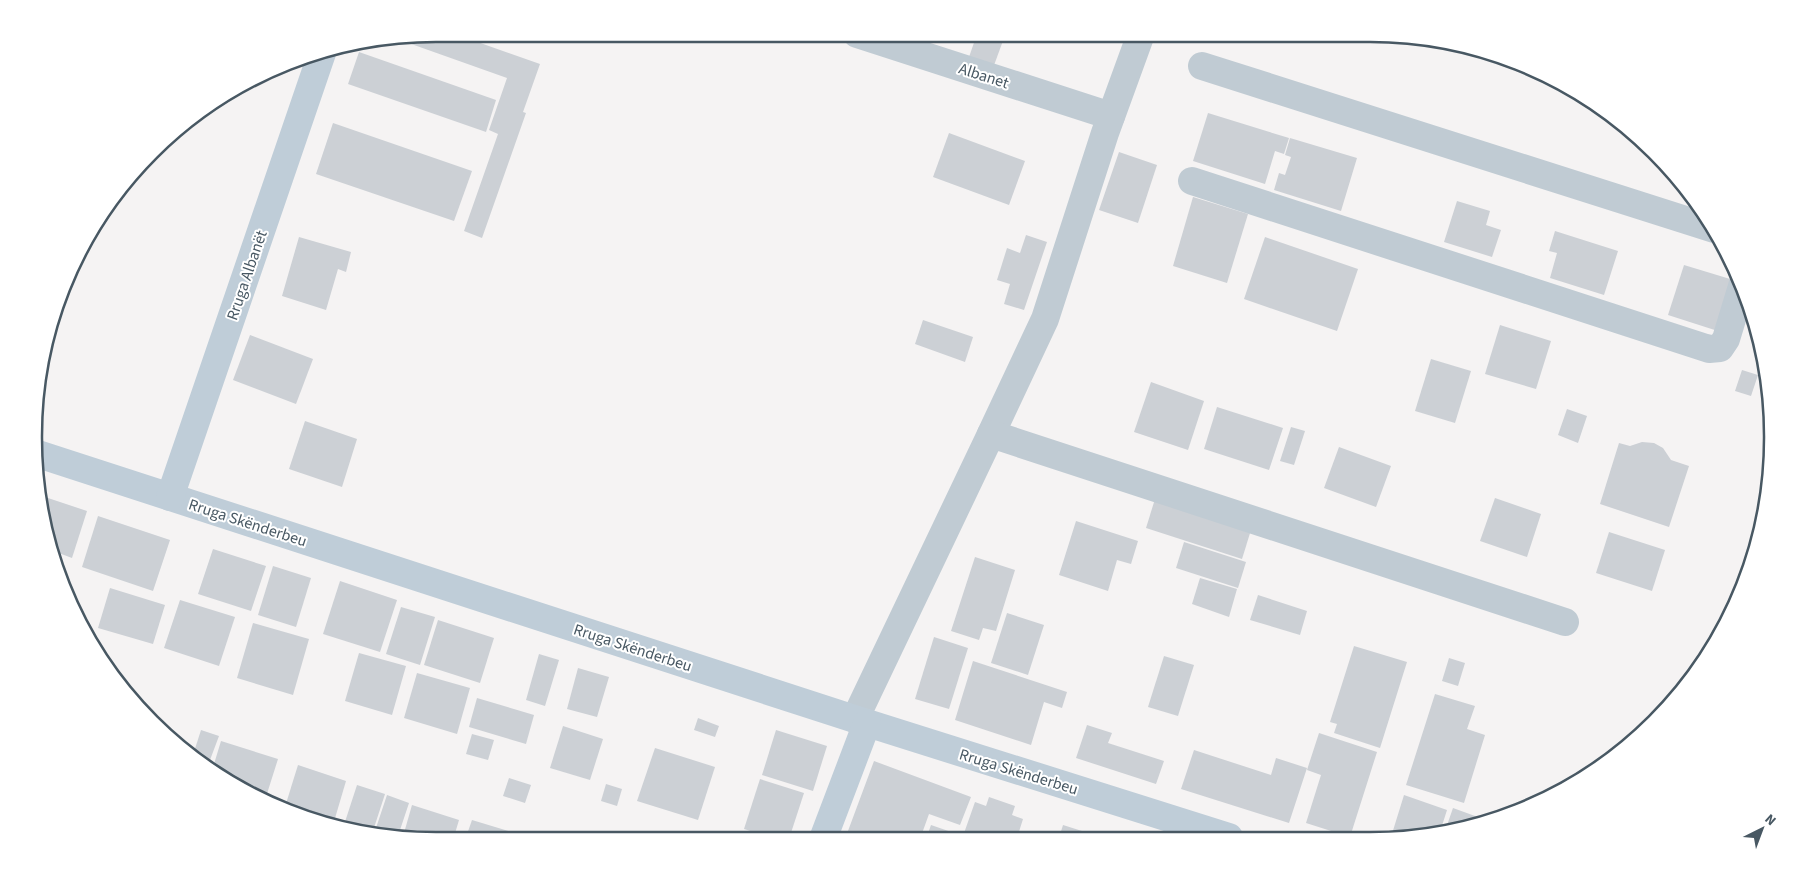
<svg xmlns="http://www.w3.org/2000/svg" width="1807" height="874" font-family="'Source Sans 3',sans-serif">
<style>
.building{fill:#ccd0d5}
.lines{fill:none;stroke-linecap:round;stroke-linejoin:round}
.street{stroke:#c0cbd3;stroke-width:28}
.secondary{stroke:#bfcdd8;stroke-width:28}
.labels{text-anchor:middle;stroke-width:4;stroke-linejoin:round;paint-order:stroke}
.street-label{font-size:16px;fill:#485863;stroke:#fff}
.rim{fill:none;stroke:#485863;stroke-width:2.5}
</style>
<rect width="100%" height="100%" fill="#f5f3f3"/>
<!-- building -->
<g class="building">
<path d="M437 34H455L540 64 523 112 526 113 482 238 464 231 498 134 489 130 507 78 400 40Z"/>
<path d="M977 34H993L1004 38 993 68 968 60Z"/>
<path d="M359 52 496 100 486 132 348 84Z"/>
<path d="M1208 113 1289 138 1284 154 1275 151 1265 184 1193 161Z"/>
<path d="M333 123 472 171 454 221 316 174Z"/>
<path d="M949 133 1025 161 1009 205 933 177Z"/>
<path d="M1290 138 1357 158 1341 211 1274 190 1279 173 1285 175 1291 157 1285 155Z"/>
<path d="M1119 152 1157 165 1138 223 1099 210Z"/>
<path d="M1193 197 1248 214 1227 283 1173 266Z"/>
<path d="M1457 201 1490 211 1486 225 1501 230 1492 257 1444 242Z"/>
<path d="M1555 231 1618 251 1604 295 1550 278 1557 253 1549 251Z"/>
<path d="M1026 235 1047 242 1024 310 1004 304 1010 284 997 280 1007 248 1020 253Z"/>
<path d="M299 237 351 252 346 272 338 269 326 310 282 296Z"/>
<path d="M1265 237 1358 269 1337 331 1244 299Z"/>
<path d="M1684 265 1740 282 1724 333 1668 315Z"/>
<path d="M923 320 973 337 965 362 915 344Z"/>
<path d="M1500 325 1551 341 1536 389 1485 374Z"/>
<path d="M250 335 313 359 296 404 233 380Z"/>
<path d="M1431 359 1471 371 1455 423 1415 411Z"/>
<path d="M1742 370 1758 375 1751 396 1735 391Z"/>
<path d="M1151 382 1204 401 1188 450 1134 432Z"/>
<path d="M1217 407 1283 428 1269 470 1204 449Z"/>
<path d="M1567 409 1587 416 1578 443 1558 435Z"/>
<path d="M305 421 357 439 342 487 289 469Z"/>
<path d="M1291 427 1305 431 1294 465 1280 461Z"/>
<path d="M1642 442 1654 443 1663 448 1671 460 1689 466 1669 527 1600 504 1619 443 1630 446Z"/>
<path d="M1339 447 1391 466 1376 507 1324 488Z"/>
<path d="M39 495 87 511 72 558 56 552Z"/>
<path d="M1495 498 1541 514 1527 557 1480 541Z"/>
<path d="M1155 499 1251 530 1242 559 1146 528Z"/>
<path d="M98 516 170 540 153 591 82 567Z"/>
<path d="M1076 521 1138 541 1131 564 1117 560 1108 591 1059 575Z"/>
<path d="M1609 532 1665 550 1652 591 1596 573Z"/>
<path d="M1184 542 1246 562 1238 588 1176 568Z"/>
<path d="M213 549 266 566 251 611 198 594Z"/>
<path d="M975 557 1015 570 996 631 983 628 979 640 951 631Z"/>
<path d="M273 566 311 578 296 627 258 615Z"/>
<path d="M1200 578 1237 589 1229 617 1192 604Z"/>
<path d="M340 581 397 600 380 652 323 634Z"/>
<path d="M110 588 165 605 153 644 98 628Z"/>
<path d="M1258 595 1307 611 1300 635 1250 620Z"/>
<path d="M180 600 235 617 219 666 164 648Z"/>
<path d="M401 607 435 617 420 665 386 654Z"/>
<path d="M1007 613 1044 625 1028 675 991 663Z"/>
<path d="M438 620 494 638 480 683 424 665Z"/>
<path d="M253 623 309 639 293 695 237 678Z"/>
<path d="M934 637 968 648 949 709 915 699Z"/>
<path d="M1354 646 1407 662 1380 748 1334 733 1337 724 1330 722Z"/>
<path d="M359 653 406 666 392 715 345 701Z"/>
<path d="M539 654 559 660 545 706 526 700Z"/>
<path d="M1164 656 1194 665 1178 716 1148 707Z"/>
<path d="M1449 658 1465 663 1458 686 1442 681Z"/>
<path d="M973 661 1067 692 1062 708 1044 702 1031 745 955 720Z"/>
<path d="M578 668 609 677 597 717 567 709Z"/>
<path d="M417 673 470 688 457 734 404 718Z"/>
<path d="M1435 694 1475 706 1467 729 1485 735 1464 803 1406 785Z"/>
<path d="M477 698 534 715 526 744 469 727Z"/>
<path d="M698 718 719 726 715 737 694 730Z"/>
<path d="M1087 725 1112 733 1108 743 1164 761 1156 784 1076 758Z"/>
<path d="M157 726 171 731 169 736Z"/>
<path d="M563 726 603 739 590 780 550 768Z"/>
<path d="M201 730 219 736 210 760 193 755Z"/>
<path d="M776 730 827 746 813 791 762 775Z"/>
<path d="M1319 733 1377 752 1350 837 1306 823 1321 775 1307 770Z"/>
<path d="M472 734 494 740 488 760 466 754Z"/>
<path d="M221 741 278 759 265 800 213 772 200 762 201 760 214 764Z"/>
<path d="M655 748 715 767 698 820 637 801Z"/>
<path d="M1194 750 1271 775 1276 758 1307 768 1289 823 1181 789Z"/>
<path d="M874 761 971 797 960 825 929 814 920 839H845Z"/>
<path d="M298 765 346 781 333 825 284 810Z"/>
<path d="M509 778 531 785 525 803 503 796Z"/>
<path d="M760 779 804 793 789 839H776L744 829Z"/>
<path d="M606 784 622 789 617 806 601 801Z"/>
<path d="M357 785 385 794 372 834 358 832 343 828Z"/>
<path d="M387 795 409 803 398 836 374 834Z"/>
<path d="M1404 795 1447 810 1440 832 1425 828 1422 837H1391Z"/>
<path d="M989 797 1015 806 1012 815 1023 819 1017 838 926 839 931 825 963 836 975 802 986 806Z"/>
<path d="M412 805 459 820 453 840 419 839 404 833Z"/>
<path d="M1453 808 1486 820 1445 831Z"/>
<path d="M472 820 528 837 527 840H465Z"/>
<path d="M1063 825 1101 837V838H1059Z"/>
</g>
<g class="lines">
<!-- street -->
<g class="street">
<path d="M857 34 1111 116"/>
<path d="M1202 66 1714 229"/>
<path d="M1192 181 1709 349 1720 348 1726 339 1743 283"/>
<path d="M991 434 1045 319 1105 133 1141 34"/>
<path d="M855 719 991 434 1565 622"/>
</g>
<!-- secondary -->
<g class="secondary">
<path d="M38 454 867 723 1229 837"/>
<path d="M170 497 322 53"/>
<path d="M823 839 867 723"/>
</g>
</g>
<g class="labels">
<!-- street labels -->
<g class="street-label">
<text transform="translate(984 75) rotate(18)" y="6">Albanet</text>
<text transform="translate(246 275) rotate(-71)" y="6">Rruga Albanët</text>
<text transform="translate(248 522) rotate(18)" y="6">Rruga Skënderbeu</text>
<text transform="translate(633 647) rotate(18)" y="6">Rruga Skënderbeu</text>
<text transform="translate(1019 771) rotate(17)" y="6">Rruga Skënderbeu</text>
</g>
</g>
<!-- crop -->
<path d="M0 0H1807V874H0ZM436 42H1370A394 394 0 0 1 1764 436V438A394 394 0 0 1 1370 832H436A394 394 0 0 1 42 438V436A394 394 0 0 1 436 42Z" fill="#fff" fill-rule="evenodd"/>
<path class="rim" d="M436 42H1370A394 394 0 0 1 1764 436V438A394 394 0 0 1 1370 832H436A394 394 0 0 1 42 438V436A394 394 0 0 1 436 42Z"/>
<!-- north arrow -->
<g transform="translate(1762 829) rotate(42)" stroke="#ffffff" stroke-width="4" paint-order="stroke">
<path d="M0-4L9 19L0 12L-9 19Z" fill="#485863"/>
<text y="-8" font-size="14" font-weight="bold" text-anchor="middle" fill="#485863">N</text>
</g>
</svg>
